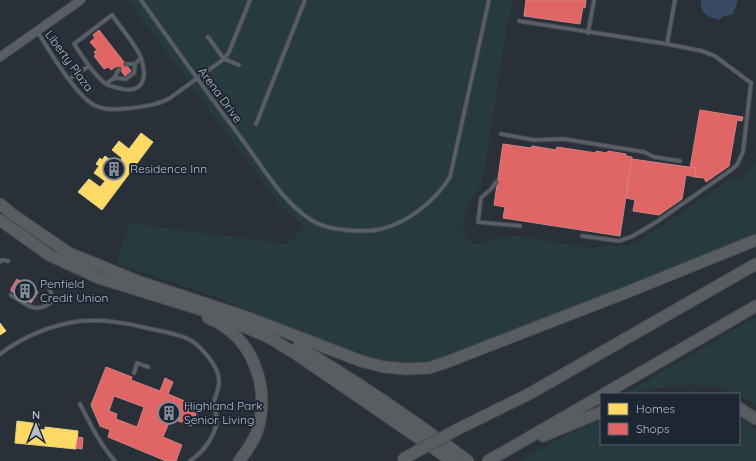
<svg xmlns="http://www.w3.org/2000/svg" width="756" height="461" font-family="Quicksand,sans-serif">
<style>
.green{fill:#273a3e}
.water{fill:#384963}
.homes{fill:#ffd966;stroke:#e8d084}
.shops{fill:#e06666;stroke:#d38084;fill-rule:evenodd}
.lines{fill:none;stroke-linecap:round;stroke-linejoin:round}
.service-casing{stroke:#484c53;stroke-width:5}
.secondary-casing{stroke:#484c53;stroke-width:10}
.motorway-casing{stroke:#474c53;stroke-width:13}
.service{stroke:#5a5e66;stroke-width:3}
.secondary{stroke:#595d64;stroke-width:8}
.motorway{stroke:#5a5d60;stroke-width:11}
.motorway-bridge-casing{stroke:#474c53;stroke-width:13;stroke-linecap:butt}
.motorway-bridge{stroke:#5a5d60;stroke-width:11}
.labels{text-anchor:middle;stroke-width:4;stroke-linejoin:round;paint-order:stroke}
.street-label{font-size:12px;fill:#b4bcc9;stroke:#1d2633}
.poi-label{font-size:12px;fill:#b4bcc9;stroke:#1d2633;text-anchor:start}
</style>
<rect width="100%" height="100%" fill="#2a3038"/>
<!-- green -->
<g class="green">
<path d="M128 0H513L510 17 508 21 482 185 470 200 468 208 465 213 463 227 464 234 467 239 473 243 479 244 486 243 490 239 518 236 590 248 610 245 629 246 639 241 733 177 743 180 756 160 755 146H756V234L443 359C412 365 389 364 359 355L216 297 116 264 129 223 287 244 305 227 280 205Z"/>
<path d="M756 317V405C751 401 745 399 740 396 715 380 681 385 652 389 642 391 634 394 624 394Z"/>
<path d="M739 415 756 430V461H519L570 433 601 420V444H739Z"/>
</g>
<!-- water -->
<path class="water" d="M701 0H738L733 14 724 16 719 20C707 17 700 13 701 0Z"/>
<!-- homes -->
<g class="homes">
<path d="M141 133 153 142 102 210 78 192 89 179 100 187 105 181 94 173 99 166 96 164 100 158 102 160 105 156 117 165 122 158 112 150 119 141 129 149Z"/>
<path d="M0 323 6 331 0 335Z"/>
<path d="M17 421 39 424 38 429 45 430V427L78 431 76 449 15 443Z"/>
</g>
<!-- shops -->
<g class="shops">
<path d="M526 0H586L585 8 583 7 580 24 524 16Z"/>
<path d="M99 30 131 71 125 76 117 66 111 70 109 67 104 69 94 56 96 55 94 52 97 50 90 42 95 38 93 35Z"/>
<path d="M700 110 743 117 742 121 737 120 729 166 706 182 704 178 695 177 696 168H690Z"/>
<path d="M503 144 531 148 532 146 556 150 557 147 596 153V151L607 153 608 151 626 154V156L632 157 620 236 503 218 505 207 494 205Z"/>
<path d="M632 159 696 168 695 177 686 175 682 199 659 215 633 211 635 200 626 198Z"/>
<path d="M17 279 38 292 31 303 11 291V289Z"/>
<path d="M106 367 132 377 131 380 160 391 165 378 173 382 168 394 199 407 191 426 171 418 163 437 182 445 176 461H166L108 437 110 430 100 426 91 405ZM114 396 144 407 137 427 116 419 117 414 109 411Z"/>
<path d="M78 437 83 438 82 449 76 448Z"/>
</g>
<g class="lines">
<!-- service casing -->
<g class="service-casing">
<g id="service">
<path d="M141 0C175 48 209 95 244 142 264 169 282 201 311 220 321 226 333 229 345 230 357 231 370 232 381 229 409 222 435 201 450 177L489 0"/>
<path d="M519 21 667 44 702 51 715 56 751 83"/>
<path d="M37 31C49 50 77 98 96 106 108 111 119 109 132 108 146 106 158 105 170 98L224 59 229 52 250 0"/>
<path d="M588 33 594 0"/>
<path d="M208 37 224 59 239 65"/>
<path d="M667 44 675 0"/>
<path d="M126 64H135L141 58"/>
<path d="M114 78 126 79 134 73 135 64"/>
<path d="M69 79 89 66 74 44 112 15C119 25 138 48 141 58 148 79 143 95 118 88 114 87 109 86 106 84 100 80 94 72 89 66"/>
<path d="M106 84 114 78 119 69"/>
<path d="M256 124 305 0"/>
<path d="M501 134 534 140 564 139 644 152 654 157 680 161"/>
<path d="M496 182 492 188 481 198 478 222 520 226"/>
<path d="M582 236 619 241 633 236 658 221 731 170 737 165 743 152 751 83"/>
<path d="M0 262 2 260 8 261"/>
<path d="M11 295C26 304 35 315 51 302 52 295 51 289 46 284"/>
<path d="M0 354C24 336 51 325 81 321 104 319 125 323 147 328 160 331 174 333 186 338 199 343 220 367 219 382 219 390 215 398 212 406 226 424 205 451 190 461"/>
<path d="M134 373 137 363 148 367"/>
<path d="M80 404C90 423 100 445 115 461"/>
</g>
</g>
<!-- secondary casing -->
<g class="secondary-casing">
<path id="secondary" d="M0 57 81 0"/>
</g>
<!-- motorway casing -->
<g class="motorway-casing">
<g id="motorway">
<path d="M0 204 12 214 69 253 140 282 246 317 361 361 384 367 406 369 429 368 447 362 630 291 756 240"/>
<path d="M0 220 49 255 99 278 212 313 238 324 270 338 293 352 452 461"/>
<path d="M208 318C253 336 271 387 257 432 253 442 246 452 239 461"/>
<path d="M298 347C357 381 413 420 468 461"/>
<path d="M604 394 756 306"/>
<path d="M739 408 756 419"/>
<path d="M458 429 529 394 756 264"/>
<path d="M543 436 601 412"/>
<path d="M488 461 601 396"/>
</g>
</g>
<!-- service -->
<use href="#service" class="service"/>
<!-- secondary -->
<use href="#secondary" class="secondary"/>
<!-- motorway -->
<use href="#motorway" class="motorway"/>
<!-- motorway-bridge casing -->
<g class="motorway-bridge-casing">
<path id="motorway-bridge" d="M403 459 458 429"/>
</g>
<!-- motorway-bridge -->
<use href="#motorway-bridge" class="motorway-bridge"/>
</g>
<!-- icons -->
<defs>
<g id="building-ring" transform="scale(1.15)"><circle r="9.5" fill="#1d2633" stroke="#848b96" stroke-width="1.5"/><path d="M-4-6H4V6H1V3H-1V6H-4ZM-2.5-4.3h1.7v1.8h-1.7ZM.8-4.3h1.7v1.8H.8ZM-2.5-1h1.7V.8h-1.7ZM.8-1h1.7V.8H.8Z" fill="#848b96"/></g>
</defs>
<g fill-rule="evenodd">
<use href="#building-ring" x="114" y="169"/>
<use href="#building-ring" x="25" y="291"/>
<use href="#building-ring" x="169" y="413"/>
</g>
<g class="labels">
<!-- street labels -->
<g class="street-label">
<text transform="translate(69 61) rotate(54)" y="4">Liberty Plaza</text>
<text transform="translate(220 95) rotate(54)" y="4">Arena Drive</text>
</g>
<!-- poi labels -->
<g class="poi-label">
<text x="130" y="173">Residence Inn</text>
<text x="40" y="288">Penfield<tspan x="40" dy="14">Credit Union</tspan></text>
<text x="184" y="410">Highland Park<tspan x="184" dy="14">Senior Living</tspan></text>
</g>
</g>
<!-- legend -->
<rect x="600" y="393" width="140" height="52" fill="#1d2633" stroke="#59626f"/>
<rect x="608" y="403" width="20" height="12" fill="#ffd966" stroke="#59626f"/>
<text x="636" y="413" font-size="12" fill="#b4bcc9">Homes</text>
<rect x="608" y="423" width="20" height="12" fill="#e06666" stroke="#59626f"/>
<text x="636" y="433" font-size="12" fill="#b4bcc9">Shops</text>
<!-- north arrow -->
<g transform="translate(36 425)" stroke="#1d2633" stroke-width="3" paint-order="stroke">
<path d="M0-3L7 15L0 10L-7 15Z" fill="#b4bcc9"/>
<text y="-6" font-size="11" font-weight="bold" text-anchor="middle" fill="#b4bcc9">N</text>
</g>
</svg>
